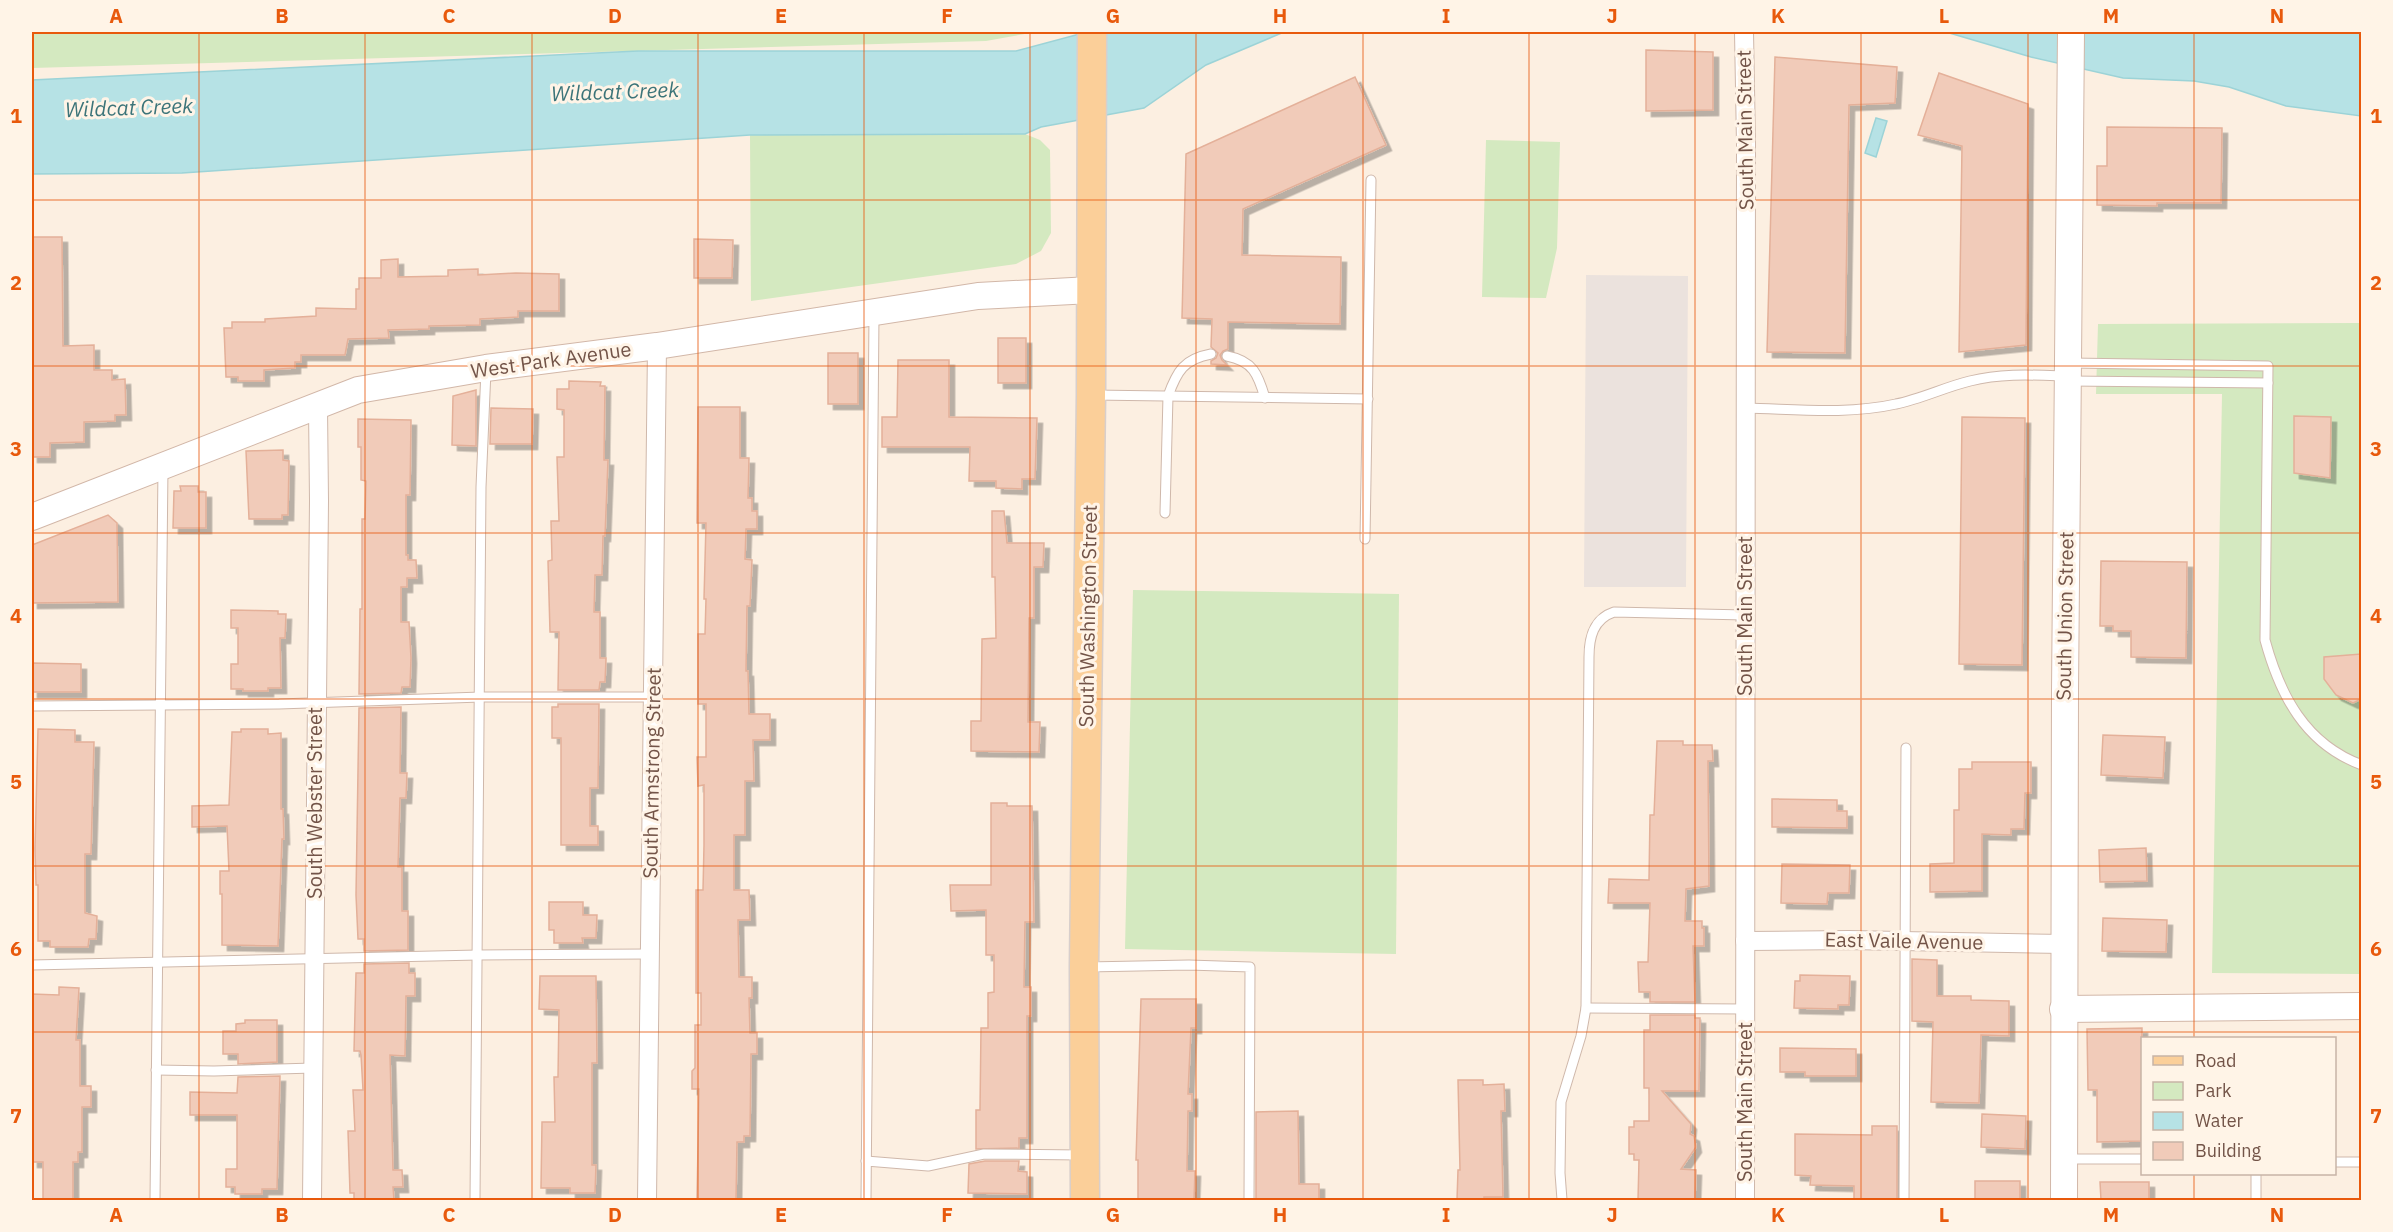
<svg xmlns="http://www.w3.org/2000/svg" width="2393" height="1232" font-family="'IBM Plex Sans',sans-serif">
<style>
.industrial{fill:#ebe2dd}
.green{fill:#d4e9c0}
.water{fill:#b6e2e5;stroke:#9cd3d7;stroke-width:1.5}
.building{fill:#f1cbb9;stroke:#e4b099;stroke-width:1.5;filter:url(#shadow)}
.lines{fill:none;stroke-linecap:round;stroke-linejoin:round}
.lane-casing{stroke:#cfb8ab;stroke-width:11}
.street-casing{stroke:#cfb8ab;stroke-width:20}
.secondary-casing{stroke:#d2b7a8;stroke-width:28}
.primary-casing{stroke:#d8cfcc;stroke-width:31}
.lane{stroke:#fff;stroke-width:9}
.street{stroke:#fff;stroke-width:18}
.secondary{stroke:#fff;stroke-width:26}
.primary{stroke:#fbcf99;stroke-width:28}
.grid{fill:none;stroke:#e8590c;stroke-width:1.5;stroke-opacity:0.55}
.labels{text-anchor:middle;stroke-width:6;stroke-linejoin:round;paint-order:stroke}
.street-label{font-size:20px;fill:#735448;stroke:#fff4e7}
.water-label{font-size:21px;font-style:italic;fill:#3c7479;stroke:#fff4e7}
.neatline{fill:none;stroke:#e8590c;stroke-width:2}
.grid-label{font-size:20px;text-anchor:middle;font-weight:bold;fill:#e8590c}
</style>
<defs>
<filter id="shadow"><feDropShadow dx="5.5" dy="5.5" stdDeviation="0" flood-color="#0004"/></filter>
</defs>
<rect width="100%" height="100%" fill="#fcefe1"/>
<!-- industrial -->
<path class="industrial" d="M1586 275 1688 276 1686 587H1584Z"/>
<!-- green -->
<g class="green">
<path d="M32 32H1036L986 41 32 68Z"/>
<path d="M1025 134 1040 140 1050 150 1051 233 1041 251 1016 264 751 301 750 135Z"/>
<path d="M1486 140 1560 142 1557 248 1546 298 1482 297Z"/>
<path d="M2361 323V974L2212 973 2222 394H2096L2098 324Z"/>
<path d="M1133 590 1399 594 1396 954 1125 949Z"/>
</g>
<!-- water -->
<g class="water">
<path d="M1087 32H1284L1206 65 1144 108 1041 127 1025 134 750 135 182 173 32 174V80L638 51H1016Z"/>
<path d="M1946 32H2361V116L2286 106 2229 87 2194 81 2123 78 2031 57Z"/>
<path d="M1876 118 1887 121 1876 157 1865 153Z"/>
</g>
<!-- building -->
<g class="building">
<path d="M1646 50 1713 52V110L1646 111Z"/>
<path d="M1775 57 1897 67 1895 103 1849 105 1845 353 1767 352Z"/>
<path d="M1939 73 2028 104 2026 345 1959 352 1962 146 1918 135Z"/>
<path d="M1355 77 1386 145 1243 209 1242 255 1341 257 1340 324 1228 322V349L1223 351 1220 355 1222 360 1227 365 1211 364V361L1216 358 1218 353 1211 347 1212 319 1182 318 1186 154Z"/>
<path d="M2107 127 2222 128 2221 203H2157V206L2097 205V166H2107Z"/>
<path d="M32 237H62L63 346 94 345V370H112V380L125 379 126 415H115V421L84 422V442L50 443V457H32Z"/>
<path d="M694 239 733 240 732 278H694Z"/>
<path d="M398 259V277L448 276V270L478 269V275L516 273 559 274V311H518V317L480 319V325L429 326V329L388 330 389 338 348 339 345 355H301V362H295V368L264 370V381H238V377H226L224 328H232V322H265V319L316 316V308L356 309V289H359V278H381V260Z"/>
<rect x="998" y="338" width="28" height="45"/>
<rect x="828" y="353" width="30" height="51"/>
<path d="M898 360H949V417L1037 418 1035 479H1022V489L996 488V481H969L970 447H882V417H897Z"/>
<path d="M569 381 601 382 600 386H605L604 460H608L605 536H603L602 575H595L594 612H600V658H606L605 682H600L599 690H558L559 632H550L548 561 552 560 551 521H559L557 457H564V410L557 409V389H569Z"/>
<path d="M476 390V446L452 445 453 396Z"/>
<path d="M698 407H740V458H749L748 498H752V511H757V529H746L745 559 752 560 750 606H747L746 671H748L749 714H770V740H753L754 781H745V835H734V890H749L750 920H738L739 977H752V998H749L750 1033H757V1054H751L750 1136H744V1142H737L736 1200H697L699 1089H692V1071L695 1068V1025H701V993H696V890H703L704 845V785L698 786 697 757H706V704H698V634H705L706 599H704L706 523H697Z"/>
<path d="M491 408 533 409 532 444H490Z"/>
<path d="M2294 416 2331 417 2330 478 2294 473Z"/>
<path d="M1962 417 2025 418 2022 665 1959 664Z"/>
<path d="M358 419 411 420 410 495H406V555H408V560H416L417 578H407V587H401V622H409L411 658 410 687H402L401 693 359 694 360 609H362V519H365L366 481 361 480V447H358Z"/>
<path d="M283 450V460L289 461 288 515H282V519H249L246 451Z"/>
<path d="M180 486H198V492H206V528H173L174 491H181Z"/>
<path d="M992 511H1004L1007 543H1044L1043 567H1034V618H1029L1028 722H1040L1039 752 971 751V721H981L982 639 996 638 995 577H992Z"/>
<path d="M108 515 117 523 118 602 32 603V545Z"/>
<path d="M2101 561 2187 562 2186 658 2131 657V631H2113V626H2100Z"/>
<path d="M231 610 278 611V614H286L285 638H280L281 688H268V691H243V689H231V664H238V628H231Z"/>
<path d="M2361 654V699L2353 703 2336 695 2324 679V657Z"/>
<path d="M32 663 81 664V692H32Z"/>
<path d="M558 704H599L598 788H590V826H598V845H561V738H552V707H558Z"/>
<path d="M401 707 400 773H407L406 798H400L398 867H402V911H408V950L364 951V939H358L356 895 359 708Z"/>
<path d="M38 729 75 730V742H94L91 854H85V913L97 916 96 939H89L88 947H50V941H38V885H36L35 849Z"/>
<path d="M241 729H268V734L281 733V809H283L284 839H282L278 946 222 945V894H220V871H229L227 826 192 827V806L229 805 232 732H241Z"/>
<path d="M2103 735 2165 737 2163 778 2101 775Z"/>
<path d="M1657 741H1683V745H1712L1713 761H1708L1709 886 1686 889 1685 921H1702V928H1704V946H1693L1695 1002H1650V992H1639L1638 962H1648L1650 903H1608L1609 879 1649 880 1650 815H1654Z"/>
<path d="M1972 762H2031V793H2025L2024 829H2011V835L1982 834V891L1930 892V864L1954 863V810H1959V769H1972Z"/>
<path d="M1772 799 1837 800V811H1847V828L1772 827Z"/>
<path d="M991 803H1007V806H1032L1034 922H1025L1024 987H1031V1016H1027V1138H1019V1148L976 1149V1110H980L981 1028H988V993L994 992V955H986V910L951 911 950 885H991Z"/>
<path d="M2146 848 2147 881 2100 882 2099 850Z"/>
<path d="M1782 864 1850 865 1849 893H1828L1827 904 1781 903Z"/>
<path d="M549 902H583V915H597L596 938H582L583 943H554V930H549Z"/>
<path d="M2103 918 2167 920 2166 952 2102 951Z"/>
<path d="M1912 959 1937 960V996H1971V1000L2009 1001V1036L1981 1035 1979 1103 1931 1102 1933 1022 1912 1021Z"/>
<path d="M409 963V973H415V996H406L405 1056 390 1055 393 1170H402L403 1187H393L394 1200H354V1193H350L348 1131H355L353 1090H363L361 1055 360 1051H354L356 973H364V964Z"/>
<path d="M1800 975 1850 976 1849 1005H1838V1009L1794 1008 1795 981H1800Z"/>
<path d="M540 976H596L597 1063H592V1165H596L595 1193H570V1188H541L542 1122H555L554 1077H558L559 1010 539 1009Z"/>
<path d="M59 987 79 988 76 1040H80V1086H91V1107H82V1152H78V1162H73V1200H43V1162H32V994L59 995Z"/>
<path d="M1141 999H1196V1028H1191L1188 1094H1192V1111H1188L1187 1171H1195L1194 1200H1138V1160H1136Z"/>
<path d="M1650 1015H1695V1018H1700L1699 1091H1662L1691 1124 1690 1134 1694 1136 1696 1147 1681 1169 1696 1170 1695 1199 1638 1200 1639 1160H1634V1154H1629V1127H1634V1121H1649V1088H1644V1030H1650Z"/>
<path d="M245 1020H277V1062L238 1064V1054H223V1031H236V1024L245 1023Z"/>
<path d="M2142 1028 2141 1141 2097 1142V1090H2088L2087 1029Z"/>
<path d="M1780 1048 1856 1049V1076H1805V1072H1780Z"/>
<path d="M280 1076 277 1189H262V1194H235V1187H226V1169H237V1115H190V1092L237 1093 238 1077Z"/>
<path d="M1458 1080H1483V1085L1504 1084 1505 1111H1501L1503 1197H1484V1200H1457L1458 1170H1460Z"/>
<path d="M1298 1111 1299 1184H1319V1200H1256V1112Z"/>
<path d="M1982 1114 2026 1116 2025 1149 1981 1147Z"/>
<path d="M1872 1126H1897V1200H1854V1186L1810 1185 1811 1176 1795 1175V1134L1872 1135Z"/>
<path d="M985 1161H1019L1018 1171 1027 1172V1194L968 1193 969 1164Z"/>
<rect x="1975" y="1181" width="45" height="19"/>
<path d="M2100 1182H2149V1200H2101Z"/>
</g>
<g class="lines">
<!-- lane casing -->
<g class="lane-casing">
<g id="lane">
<path d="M1227 356C1253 361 1258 374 1265 398"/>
<path d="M2071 363 2268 366 2265 640C2280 695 2305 744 2362 765"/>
<path d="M2070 381 2268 383"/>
<path d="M1093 395 1368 399"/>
<path d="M1746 408C1795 409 1847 415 1896 404 1921 399 1945 387 1970 381 2002 373 2033 375 2066 376"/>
<path d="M1165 513 1168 396C1177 371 1184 359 1211 354"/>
<path d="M1365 539 1371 180"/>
<path d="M32 706 279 704 481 697H654"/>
<path d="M32 965 478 955 650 954"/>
<path d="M1087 967 1189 965 1250 967 1249 1200"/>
<path d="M1586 1008 1745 1009"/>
<path d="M156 1070 214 1071 313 1068"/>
<path d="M2066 1159H2142"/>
<path d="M866 1161 928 1166 984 1154 1081 1155"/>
<path d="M2334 1162H2362"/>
<path d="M155 1200 163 468"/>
<path d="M475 1200 481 487 486 370"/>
<path d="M866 1200 874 315"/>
<path d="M1562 1200 1560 1173 1561 1102 1581 1036 1586 1008 1589 657C1589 638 1593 619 1614 612L1745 615"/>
<path d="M1904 1200 1906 748"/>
<path d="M2256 1200V1174"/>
</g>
</g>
<!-- street casing -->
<g class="street-casing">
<g id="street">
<path d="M1744 32 1746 144 1745 1200"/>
<path d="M1745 941 1849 940 2064 944"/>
<path d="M312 1200 319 501 318 407"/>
<path d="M647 1200 657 346"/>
</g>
</g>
<!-- secondary casing -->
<g class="secondary-casing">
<g id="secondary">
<path d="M32 517 358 390 486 368 657 346 978 296 1091 290"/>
<path d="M2063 1009 2362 1006"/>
<path d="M2064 1200 2065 690 2071 32"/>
</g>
</g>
<!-- primary casing -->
<g class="primary-casing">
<path id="primary" d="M1085 1200 1084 967 1091 395 1092 32"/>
</g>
<!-- lane -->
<use href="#lane" class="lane"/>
<!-- street -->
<use href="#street" class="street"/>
<!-- secondary -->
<use href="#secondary" class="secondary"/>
<!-- primary -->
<use href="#primary" class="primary"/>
</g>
<!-- grid -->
<path class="grid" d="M199 32V1200M365 32V1200M532 32V1200M698 32V1200M864 32V1200M1030 32V1200M1196 32V1200M1363 32V1200M1529 32V1200M1695 32V1200M1861 32V1200M2028 32V1200M2194 32V1038M32 200H2362M32 366H2362M32 533H2362M32 699H2362M32 866H2362M32 1032H2362M2194 1174V1200"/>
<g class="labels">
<!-- street labels -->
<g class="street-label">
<text transform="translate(1745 130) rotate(-91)" y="7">South Main Street</text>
<text transform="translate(551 360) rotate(-8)" y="7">West Park Avenue</text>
<text transform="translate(1088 616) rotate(-89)" y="7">South Washington Street</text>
<text transform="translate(1745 616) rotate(-90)" y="7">South Main Street</text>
<text transform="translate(2065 616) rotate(-89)" y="7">South Union Street</text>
<text transform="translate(652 773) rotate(-89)" y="7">South Armstrong Street</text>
<text transform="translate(315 803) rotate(-90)" y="7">South Webster Street</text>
<text transform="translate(1904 941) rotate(1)" y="7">East Vaile Avenue</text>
<text transform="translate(1745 1102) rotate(-90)" y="7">South Main Street</text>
</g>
<!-- water labels -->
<g class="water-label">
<text transform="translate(615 92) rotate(-2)" y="7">Wildcat Creek</text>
<text transform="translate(129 108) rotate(-2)" y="7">Wildcat Creek</text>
</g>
</g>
<!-- border -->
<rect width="2393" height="1232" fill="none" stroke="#fff4e7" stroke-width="66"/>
<!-- legend -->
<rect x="2141" y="1037" width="195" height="138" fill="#fff4e7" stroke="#c7b4a7" stroke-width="1.5"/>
<rect x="2153" y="1056" width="30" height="9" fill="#fbcf99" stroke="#c7b4a7" stroke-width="1.5"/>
<text x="2195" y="1067" font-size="18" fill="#735448">Road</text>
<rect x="2153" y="1082" width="30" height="18" fill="#d4e9c0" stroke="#c7b4a7" stroke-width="1.5"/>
<text x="2195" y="1097" font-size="18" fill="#735448">Park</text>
<rect x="2153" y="1112" width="30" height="18" fill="#b6e2e5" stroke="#c7b4a7" stroke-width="1.5"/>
<text x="2195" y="1127" font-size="18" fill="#735448">Water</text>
<rect x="2153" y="1142" width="30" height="18" fill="#f1cbb9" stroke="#c7b4a7" stroke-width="1.5"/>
<text x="2195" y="1157" font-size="18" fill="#735448">Building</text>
<rect x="33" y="33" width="2327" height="1166" class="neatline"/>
<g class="grid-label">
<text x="116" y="23">A</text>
<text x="282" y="23">B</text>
<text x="449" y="23">C</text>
<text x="615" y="23">D</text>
<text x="781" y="23">E</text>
<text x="947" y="23">F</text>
<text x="1113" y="23">G</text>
<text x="1280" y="23">H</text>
<text x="1446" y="23">I</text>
<text x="1612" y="23">J</text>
<text x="1778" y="23">K</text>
<text x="1944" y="23">L</text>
<text x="2111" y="23">M</text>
<text x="2277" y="23">N</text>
<text x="16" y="123">1</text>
<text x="2376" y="123">1</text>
<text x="16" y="290">2</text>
<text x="2376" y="290">2</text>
<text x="16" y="456">3</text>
<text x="2376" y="456">3</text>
<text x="16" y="623">4</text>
<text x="2376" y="623">4</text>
<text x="16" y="789">5</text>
<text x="2376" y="789">5</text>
<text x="16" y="956">6</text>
<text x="2376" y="956">6</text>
<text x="16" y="1123">7</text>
<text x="2376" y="1123">7</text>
<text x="116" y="1222">A</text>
<text x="282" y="1222">B</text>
<text x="449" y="1222">C</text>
<text x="615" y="1222">D</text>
<text x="781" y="1222">E</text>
<text x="947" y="1222">F</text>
<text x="1113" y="1222">G</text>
<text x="1280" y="1222">H</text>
<text x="1446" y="1222">I</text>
<text x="1612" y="1222">J</text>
<text x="1778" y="1222">K</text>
<text x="1944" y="1222">L</text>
<text x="2111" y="1222">M</text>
<text x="2277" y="1222">N</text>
</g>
</svg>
